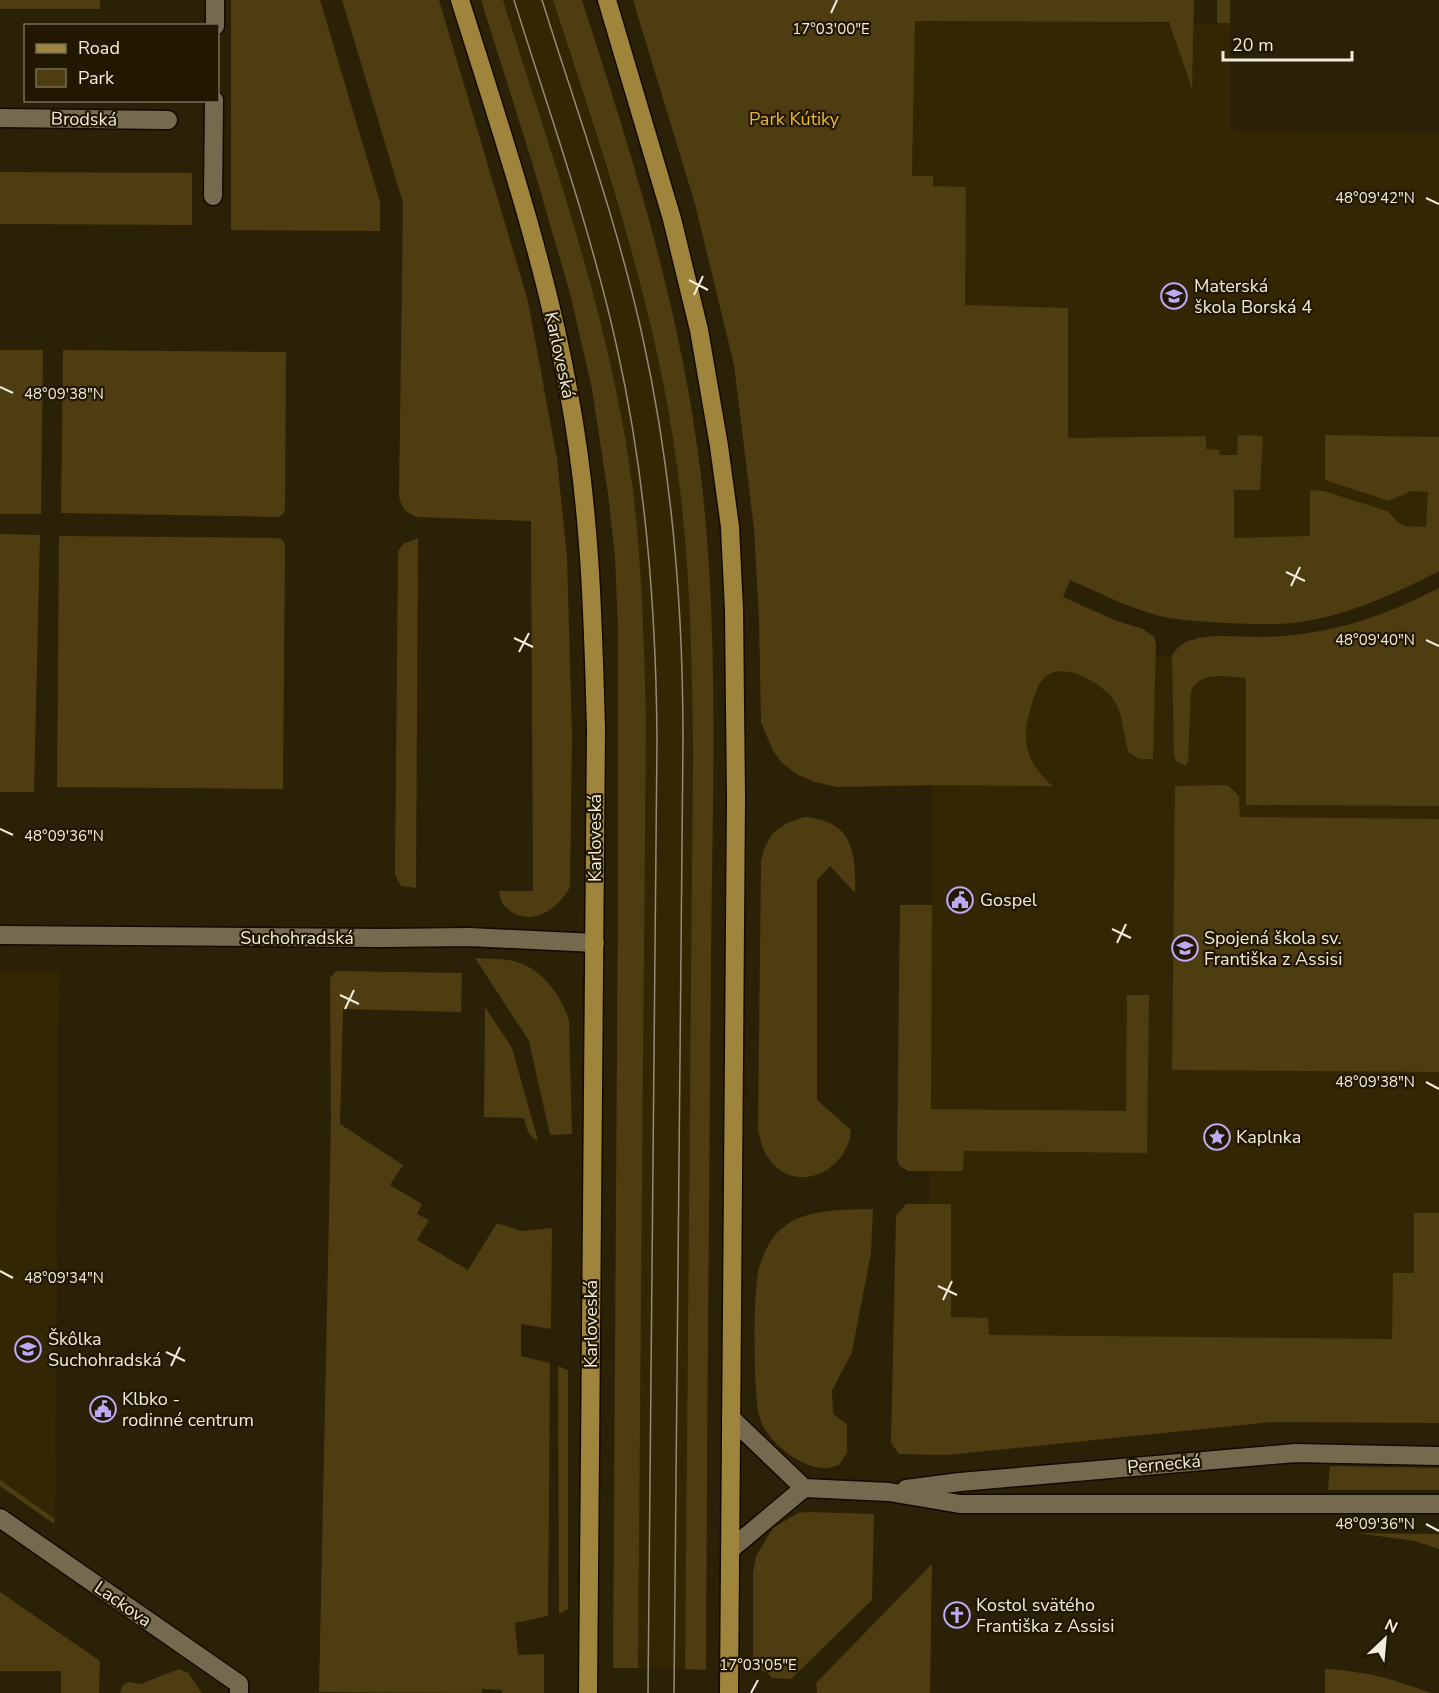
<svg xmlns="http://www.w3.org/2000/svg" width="1439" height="1693" font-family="'Nunito Sans',sans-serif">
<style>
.built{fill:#332602}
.green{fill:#4e3d10}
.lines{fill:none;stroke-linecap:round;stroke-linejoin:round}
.minor-casing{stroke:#140a00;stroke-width:21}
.major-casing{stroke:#140a00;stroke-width:21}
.minor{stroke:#766a4e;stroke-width:18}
.major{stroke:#9f843b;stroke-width:18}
.tram{stroke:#948b77;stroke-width:1.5}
.ticks{fill:none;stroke:#f3ecdd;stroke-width:2}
.labels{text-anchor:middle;stroke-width:4.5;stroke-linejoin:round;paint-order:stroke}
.street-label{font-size:18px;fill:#f3ecdd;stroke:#221800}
.park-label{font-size:18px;fill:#eab930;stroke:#221800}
.poi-label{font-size:18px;fill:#f3ecdd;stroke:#221800;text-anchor:start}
.ticks-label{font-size:15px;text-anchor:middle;fill:#f3ecdd;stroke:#221800;stroke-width:4.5;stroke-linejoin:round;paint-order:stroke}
</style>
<rect width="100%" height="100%" fill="#2b2106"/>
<!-- built -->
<g class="built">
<path d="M503 0H553L614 193 642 287 660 369 676 457 687 545 691 622 693 752 685 1669 638 1668 646 719 643 613 631 481 614 384 581 250Z"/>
<path d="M915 21 1230 23V130L1439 133V556L1042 547 912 176Z"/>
<path d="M1439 599V1384L928 1381 932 786H901L900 714 906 679 1150 655 1177 656 1324 643Z"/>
<path d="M0 972H59L55 1519 0 1480Z"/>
</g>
<!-- green -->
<g class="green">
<rect x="0" y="0" width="100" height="9"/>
<path d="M231 0H320L380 202V231L231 230Z"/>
<path d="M342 0H439L528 301 557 459 567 557 572 736 570 887C559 908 533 927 510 911 503 906 500 900 499 891H533L531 521 417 517C405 512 401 508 399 495L403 203Z"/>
<path d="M481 0H503C552 158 610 317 632 483 642 561 644 640 646 719L638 1668H613L618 885V630L615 557 608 494 592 389 571 297 532 162Z"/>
<path d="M553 0H582C632 155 682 313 701 476 720 639 712 803 711 967 709 1201 707 1436 706 1670L685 1669 693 752C692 654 690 556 676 459 654 301 602 151 553 0Z"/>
<path d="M633 0H1194L1192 89 1169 22 915 21 912 176H933V186L966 187 965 305 1068 308V438L1206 436V449L1220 450 1219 455H1237L1238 435 1263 436 1260 490H1234V538L1310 536V490L1324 491 1387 511 1398 522 1405 526 1426 527 1428 492 1411 491 1389 501 1325 480V435L1439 437V571C1393 595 1344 617 1293 623 1271 625 1250 624 1228 623 1209 622 1188 621 1169 618 1134 611 1102 594 1070 580L1063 597 1117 621 1143 629 1154 637 1156 644 1153 759H1140L1129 753C1123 737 1124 715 1114 700 1103 684 1065 661 1046 676 1039 681 1034 696 1032 704 1020 740 1025 760 1052 786L932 785 837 787 815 782 798 775 782 763 773 751 761 722 759 619 754 529 734 365 695 204Z"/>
<rect x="1217" y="0" width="13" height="23"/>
<path d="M0 172 192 173V225L0 224Z"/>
<path d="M0 350H43L41 514H0Z"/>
<path d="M63 350 286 352 285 510 283 514 278 517 61 513Z"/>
<path d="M0 534 40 535 34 792H0Z"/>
<path d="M59 536 277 538 283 540 285 545 283 789 57 787Z"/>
<path d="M418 538 416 888 401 886 395 875 398 551 403 544Z"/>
<path d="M1439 588V806L1246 805V678C1227 677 1201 670 1191 691L1188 761 1186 766 1177 762 1174 756 1172 656C1186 628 1235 638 1262 637 1326 636 1383 617 1439 588Z"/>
<path d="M1222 785 1229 786 1239 796 1240 817 1439 819V1072L1172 1070 1175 786Z"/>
<path d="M805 817C853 821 856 852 855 893L830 866 817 880V1100L851 1130C848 1173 792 1197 767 1156 762 1148 760 1139 758 1129L761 861C767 834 778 824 805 817Z"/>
<path d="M900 905H932L931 1109 1126 1111 1127 995H1149L1147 1153 964 1151 963 1171H908L900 1166 897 1160Z"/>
<path d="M475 958C488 959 505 958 517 962 543 970 562 996 569 1021L572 1134 550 1135 529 1041Z"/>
<path d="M336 971 462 973 461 1012 343 1009 340 1124 403 1165 390 1185 422 1204 417 1214 429 1220 417 1240 468 1270 497 1223 521 1231 552 1228 551 1329 521 1324V1356L550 1363 548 1616 515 1623 518 1655 544 1654V1693H502V1690L482 1689V1693L319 1692 331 1117 330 978Z"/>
<path d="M485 1007 512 1048 538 1141C528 1136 527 1129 524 1118L484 1117Z"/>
<path d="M906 1204H951V1317L988 1318 989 1335 1392 1339 1393 1273H1414V1213H1439V1423L1273 1422 947 1455 899 1454 891 1443 896 1216Z"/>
<path d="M873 1209 871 1253 852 1352 832 1391 833 1414 847 1424V1453L839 1465C835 1466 830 1468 826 1468 801 1469 768 1442 760 1419 753 1399 753 1289 759 1268 763 1255 770 1238 781 1229 805 1208 843 1210 873 1209Z"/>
<path d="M558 1366 568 1370V1609L559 1614Z"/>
<path d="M1330 1466 1439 1468V1490H1328Z"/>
<path d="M0 1480 55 1519 54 1524 0 1486Z"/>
<path d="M808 1512 874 1514 872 1600 791 1679 772 1678 768 1673 753 1667V1573L756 1556 773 1528 798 1513Z"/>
<path d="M1356 1533 1439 1534V1549L1415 1541Z"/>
<path d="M932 1564 930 1693H817L816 1683Z"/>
<path d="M0 1592 100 1661 99 1693H61V1671H0Z"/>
<path d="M179 1669 188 1673 202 1693H120L123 1685 128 1682 141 1684Z"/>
<path d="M1325 1669C1365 1671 1393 1679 1431 1693H1325Z"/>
</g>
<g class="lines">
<!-- minor casing -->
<g class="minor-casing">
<g id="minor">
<path d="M215 26V0"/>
<path d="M0 118 168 120"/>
<path d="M213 196 214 100"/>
<path d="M0 935 383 938 469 937 595 943"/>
<path d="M731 1418 804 1488 889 1492 960 1504H1439"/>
<path d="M906 1489 960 1482 1295 1453 1439 1456"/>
<path d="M0 1518 239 1684V1693"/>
<path d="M731 1549 804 1488"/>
</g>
</g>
<!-- major casing -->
<g class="major-casing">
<g id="major">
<path d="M460 0C501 130 545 260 569 394 590 505 593 616 596 729L588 1693"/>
<path d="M607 0 672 219 699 330 719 446 730 527 734 610 736 798 729 1693"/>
</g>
</g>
<!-- minor -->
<use href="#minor" class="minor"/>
<!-- major -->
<use href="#major" class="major"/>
<!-- tram -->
<g class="tram">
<path d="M514 0C550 115 591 230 617 348 646 477 656 607 657 739L648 1693"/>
<path d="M542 0C577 112 618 224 643 339 672 471 683 604 683 739L674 1693"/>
</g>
</g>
<!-- ticks -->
<path class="ticks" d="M831 13 837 0M1426 198 1439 204M689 280 708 290M694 295 703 276M0 387 13 393M1286 572 1305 581M1291 586 1300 567M514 638 533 647M1426 640 1439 646M519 652 529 633M0 829 13 835M1112 929 1131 938M1117 943 1126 924M340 995 359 1004M345 1009 354 990M1426 1082 1439 1089M0 1271 13 1278M938 1286 957 1295M943 1300 952 1281M166 1352 185 1361M171 1366 180 1347M1426 1524 1439 1531M751 1693 758 1680"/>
<!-- icons -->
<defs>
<g id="school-ring" transform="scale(1.35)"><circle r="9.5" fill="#221800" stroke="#bfa9f4" stroke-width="1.5"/><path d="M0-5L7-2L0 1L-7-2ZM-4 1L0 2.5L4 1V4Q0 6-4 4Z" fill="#bfa9f4"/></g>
<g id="civic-ring" transform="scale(1.35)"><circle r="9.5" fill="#221800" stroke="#bfa9f4" stroke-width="1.5"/><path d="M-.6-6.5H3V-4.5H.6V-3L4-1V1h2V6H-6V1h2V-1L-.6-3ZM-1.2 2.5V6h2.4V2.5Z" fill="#bfa9f4"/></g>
<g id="sight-ring" transform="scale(1.35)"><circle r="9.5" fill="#221800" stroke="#bfa9f4" stroke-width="1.5"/><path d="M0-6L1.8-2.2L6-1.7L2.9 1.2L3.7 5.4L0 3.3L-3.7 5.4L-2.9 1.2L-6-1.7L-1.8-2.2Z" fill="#bfa9f4"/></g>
<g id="church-ring" transform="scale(1.35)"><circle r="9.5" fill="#221800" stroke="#bfa9f4" stroke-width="1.5"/><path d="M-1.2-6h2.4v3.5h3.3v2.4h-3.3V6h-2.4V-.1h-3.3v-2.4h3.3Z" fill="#bfa9f4"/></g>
</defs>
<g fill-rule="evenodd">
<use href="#school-ring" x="1174" y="296"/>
<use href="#civic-ring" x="960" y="900"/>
<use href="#school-ring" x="1185" y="948"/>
<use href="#sight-ring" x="1217" y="1137"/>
<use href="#school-ring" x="28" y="1349"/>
<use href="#civic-ring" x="103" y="1409"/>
<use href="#church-ring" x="957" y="1615"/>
</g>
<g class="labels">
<!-- street labels -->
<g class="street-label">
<text transform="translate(84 119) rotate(1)" y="6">Brodská</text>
<text transform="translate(560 355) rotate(78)" y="6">Karloveská</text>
<text transform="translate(595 838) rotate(-90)" y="6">Karloveská</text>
<text x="297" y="944">Suchohradská</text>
<text transform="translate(591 1324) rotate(-90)" y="6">Karloveská</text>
<text transform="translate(1164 1464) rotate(-5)" y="6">Pernecká</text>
<text transform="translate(123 1604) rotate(35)" y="6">Lackova</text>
</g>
<!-- park labels -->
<g class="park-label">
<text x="794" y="125">Park Kútiky</text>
</g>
<!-- poi labels -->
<g class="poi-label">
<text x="1194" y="292">Materská<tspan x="1194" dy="21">škola Borská 4</tspan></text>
<text x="980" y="906">Gospel</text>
<text x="1204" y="944">Spojená škola sv.<tspan x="1204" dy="21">Františka z Assisi</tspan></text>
<text x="1236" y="1143">Kaplnka</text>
<text x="48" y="1345">Škôlka<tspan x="48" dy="21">Suchohradská</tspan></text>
<text x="122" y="1405">Klbko -<tspan x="122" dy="21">rodinné centrum</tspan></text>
<text x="976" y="1611">Kostol svätého<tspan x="976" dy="21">Františka z Assisi</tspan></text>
</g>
</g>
<g class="ticks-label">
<text x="831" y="34">17°03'00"E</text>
<text x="1375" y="203">48°09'42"N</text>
<text x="64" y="399">48°09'38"N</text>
<text x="1375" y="645">48°09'40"N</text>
<text x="64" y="841">48°09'36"N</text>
<text x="1375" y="1087">48°09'38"N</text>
<text x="64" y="1283">48°09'34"N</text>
<text x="1375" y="1529">48°09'36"N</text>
<text x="758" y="1670">17°03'05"E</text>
</g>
<!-- legend -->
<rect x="24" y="24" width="195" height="78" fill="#221800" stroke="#766d58" stroke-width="1.5"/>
<rect x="36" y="44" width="30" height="9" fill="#9f843b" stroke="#766d58" stroke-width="1.5"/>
<text x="78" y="54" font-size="18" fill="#f3ecdd">Road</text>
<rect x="36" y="69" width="30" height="18" fill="#4e3d10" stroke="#766d58" stroke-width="1.5"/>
<text x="78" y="84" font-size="18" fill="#f3ecdd">Park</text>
<!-- north arrow -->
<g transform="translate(1385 1639) rotate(26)" stroke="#221800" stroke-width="4.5" paint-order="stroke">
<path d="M0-4.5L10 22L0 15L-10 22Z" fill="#f3ecdd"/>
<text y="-9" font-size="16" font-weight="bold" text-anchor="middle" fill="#f3ecdd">N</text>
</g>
<!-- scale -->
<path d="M1223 51v9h129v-9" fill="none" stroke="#f3ecdd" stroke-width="3"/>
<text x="1232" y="51" font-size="18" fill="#f3ecdd" stroke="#221800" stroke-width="4.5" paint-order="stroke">20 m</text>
</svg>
